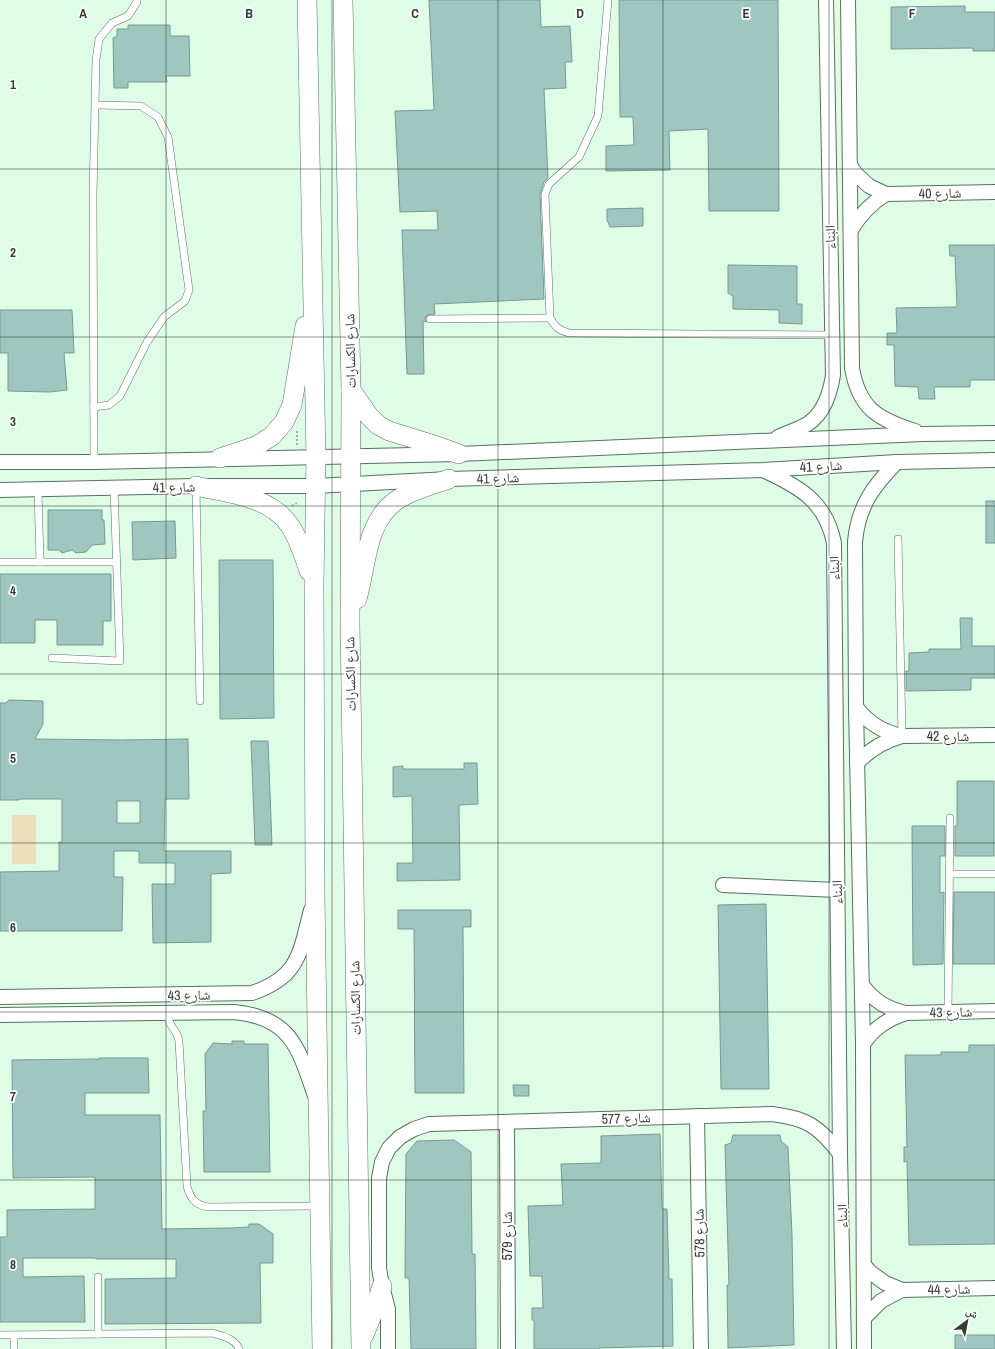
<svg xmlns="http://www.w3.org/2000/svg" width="995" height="1349" font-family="'Archivo Narrow','Noto Naskh Arabic',sans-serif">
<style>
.green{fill:#ece0bc}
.building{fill:#9fc6bf;stroke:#749a93;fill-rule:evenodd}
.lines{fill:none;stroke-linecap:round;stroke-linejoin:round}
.lane-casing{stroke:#57715e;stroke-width:8}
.street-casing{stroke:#57715e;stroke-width:16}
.secondary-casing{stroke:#57715e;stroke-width:20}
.path{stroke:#9cb4a2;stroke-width:2;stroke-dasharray:2 2;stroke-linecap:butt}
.lane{stroke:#fff;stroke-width:7}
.street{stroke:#fff;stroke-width:14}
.secondary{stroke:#fff;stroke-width:19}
.grid{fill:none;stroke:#323e35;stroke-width:1;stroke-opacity:0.55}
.labels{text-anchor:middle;stroke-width:3.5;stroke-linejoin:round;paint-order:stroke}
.street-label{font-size:14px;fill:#323e35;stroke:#fff}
.grid-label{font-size:13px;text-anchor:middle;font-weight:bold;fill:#323e35;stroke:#fff;stroke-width:3.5;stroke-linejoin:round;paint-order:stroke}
</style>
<rect width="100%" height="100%" fill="#dffde6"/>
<!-- green -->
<rect class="green" x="12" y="815" width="24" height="49"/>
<!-- building -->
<g class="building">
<path d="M429 0H540L541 27 570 26 572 62H565L566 88 544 89 548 178 544 182 540 194 544 299 434 304 435 314 427 315 425 319 426 322 423 321 424 374H407L402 230H438L437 211 400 212 395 111 434 110Z"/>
<path d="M619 0H778L779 211H709L708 129 669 131 670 170 606 171V146L634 145 633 117H620Z"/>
<path d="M965 6V12H995V51H973V48L891 49V7Z"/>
<path d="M128 25H170V36H189L190 76H166L167 82H128V88H114L113 38 117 36V29H128Z"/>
<path d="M643 208V226L610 227 607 220V209Z"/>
<path d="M949 245H995V380H970V387H934L935 399H919L918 387 895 386 894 345H887V333H897L896 308 957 307 955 256H950Z"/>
<path d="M728 265 797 266V304H802V324L779 323V310L733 309V296L728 293Z"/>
<path d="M0 310H72L74 353H64L67 390 50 392 8 391V353H0Z"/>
<rect x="986" y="501" width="9" height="42"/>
<path d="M48 510H102V520H104L105 544 92 545 86 552 76 553 72 550 62 553 59 550H48Z"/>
<path d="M175 521 176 558 133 560 132 522Z"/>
<path d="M219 560H273L274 718 220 719Z"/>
<path d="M0 574H111V621H103V645H57V620H35V643H0Z"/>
<path d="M960 618H972V646H995V678H971V690L906 691V671H909V653L929 652V649H961Z"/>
<path d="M9 700 43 701V724L35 739 121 740 188 739 189 799H165L164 851H231V873L211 874V942L153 943 152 884H175V863H139V851H114V877H123L122 931H0V872L59 871V842H62V799H19V800H0V703H6ZM117 801H140V823H117Z"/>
<path d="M251 741H268L272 845H255Z"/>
<path d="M464 763H477L478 804 459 805 460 880 397 881V863H413L412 796 393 797V767L403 766V769H464Z"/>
<path d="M957 781H994V856H955V826H957Z"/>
<path d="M912 826H945V856H940V893L944 892 943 964 913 965Z"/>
<path d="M954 892H995V964H953Z"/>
<path d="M766 904 769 1089H721L718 905Z"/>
<path d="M398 910H471V927H463L464 1093H415L414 929H398Z"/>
<path d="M232 1041H244V1044H268L270 1172H204L203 1111H206L205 1054 213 1043 232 1044Z"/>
<path d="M969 1045H995V1244L909 1245 907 1161 904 1162V1147H907L905 1055H941V1052H969Z"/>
<path d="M99 1058H148L149 1093H85V1115H160L162 1229 230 1228 249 1227V1224H259L273 1234V1263H260L261 1323 105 1324V1279L176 1278V1259H96L95 1258H23V1277L84 1276 85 1322H0V1237H7V1210L95 1209V1177L13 1178 12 1060 99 1059Z"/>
<path d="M513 1085H529V1096H514Z"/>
<path d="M660 1134 662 1209H667L669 1279H672L673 1346 599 1348V1349H534V1320H532V1308H543L542 1276H530L528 1206 563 1205 561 1164 601 1163V1136Z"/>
<path d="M733 1135H780L781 1141 788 1147 792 1235 794 1345 728 1348 727 1285H729L725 1145 731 1143Z"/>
<path d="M454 1140 471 1152 472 1254H475L476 1349H411L409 1278H405L406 1154 417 1141Z"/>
<rect x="955" y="1335" width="40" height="14"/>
</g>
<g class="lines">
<!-- lane casing -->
<g class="lane-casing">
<g id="lane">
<path d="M608 0 598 116 579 157 549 184 545 194 550 318C555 327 559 330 569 333L831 335"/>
<path d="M430 319 550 318"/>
<path d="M94 407 109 405 120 396 147 342 164 317 185 301 189 290 168 137 158 117 141 106 96 105"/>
<path d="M94 462 93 195 96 60 99 39 112 23 128 16 137 2V0"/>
<path d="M196 487 200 701"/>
<path d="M38 490 40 562"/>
<path d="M898 539 902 736"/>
<path d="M0 562H116"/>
<path d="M52 658 120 661 114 488"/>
<path d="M950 874H995"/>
<path d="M948 1012 950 818"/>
<path d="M168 1013C168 1028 177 1028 179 1041L187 1186C190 1198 195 1205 208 1207L319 1206"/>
<path d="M98 1277V1334"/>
<path d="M0 1335 212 1333C222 1336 235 1338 239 1349"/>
<path d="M14 1335V1349"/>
</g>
</g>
<!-- street casing -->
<g class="street-casing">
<g id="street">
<path d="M848 0 852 368C859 409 878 419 915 431"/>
<path d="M850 165 855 173 869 186 886 194 995 192"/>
<path d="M851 230C860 215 871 203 886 194"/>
<path d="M778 437C786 433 794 431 802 427 822 418 830 395 833 375L826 0"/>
<path d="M0 462H94L459 454 923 434 995 433"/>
<path d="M765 471C800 487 826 502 834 543L840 1154 844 1349"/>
<path d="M0 490 196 486H315L449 479 763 470 897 462 995 460"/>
<path d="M856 707C868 723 882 732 902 736L995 735"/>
<path d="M857 763C870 749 884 741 902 736"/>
<path d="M723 885 837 890"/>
<path d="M862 985C874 1001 887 1009 906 1013L995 1011"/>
<path d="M0 997 252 993C299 977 300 953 311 910"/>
<path d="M0 1015 234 1012C291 1017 299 1049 315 1096"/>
<path d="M863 1044C874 1028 887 1019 906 1013"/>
<path d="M697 1116 701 1349"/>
<path d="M507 1122 508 1349"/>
<path d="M864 1265 870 1272 885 1283 902 1290 995 1288"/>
<path d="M864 1318 881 1301 902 1290"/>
<path d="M388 1349V1309L382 1286 379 1268V1178L382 1162 389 1148 400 1137 414 1129 429 1124 772 1114C806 1118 819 1126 840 1154"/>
<path d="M864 1349 863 1044 856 707 855 542C858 507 873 486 897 462"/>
</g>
</g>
<!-- secondary casing -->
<g class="secondary-casing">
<g id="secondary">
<path d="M307 0 316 457 314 583 315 894 322 1349"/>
<path d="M343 0 351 390 350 623 361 1349"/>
<path d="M351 390 369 416 378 425 389 431 431 444 459 454"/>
<path d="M220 458 256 446 272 436 284 422 292 405 305 326"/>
<path d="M196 486C227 493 271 496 290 526 299 539 304 556 309 571"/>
<path d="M357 599C367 565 365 522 397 500 412 490 432 485 449 479"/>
<path d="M364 1335 376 1305 382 1286"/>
</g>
</g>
<!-- path -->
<g class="path">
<path d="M297 445V431"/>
<path d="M292 506 297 503"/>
</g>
<!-- lane -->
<use href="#lane" class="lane"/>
<!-- street -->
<use href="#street" class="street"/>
<!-- secondary -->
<use href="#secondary" class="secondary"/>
</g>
<!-- grid -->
<path class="grid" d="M166 0V1349M332 0V1349M498 0V1349M663 0V1349M829 0V1349M0 169H995M0 337H995M0 506H995M0 674H995M0 843H995M0 1012H995M0 1180H995"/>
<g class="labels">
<!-- street labels -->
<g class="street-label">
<text transform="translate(940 193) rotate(-1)" y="5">شارع 40</text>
<text transform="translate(830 237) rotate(-91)" y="5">البناء</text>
<text transform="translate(350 351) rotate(-91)" y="5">شارع الكسارات</text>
<text transform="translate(821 466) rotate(-3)" y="5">شارع 41</text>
<text transform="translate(498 478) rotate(-2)" y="5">شارع 41</text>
<text transform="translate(174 487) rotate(-1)" y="5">شارع 41</text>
<text transform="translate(834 568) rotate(-91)" y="5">البناء</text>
<text transform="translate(350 674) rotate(-91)" y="5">شارع الكسارات</text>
<text x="948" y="741">شارع 42</text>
<text transform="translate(837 892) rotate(-91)" y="5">البناء</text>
<text transform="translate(189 995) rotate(-1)" y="5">شارع 43</text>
<text transform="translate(355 998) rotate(-91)" y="5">شارع الكسارات</text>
<text transform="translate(951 1012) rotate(-1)" y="5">شارع 43</text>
<text transform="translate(626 1118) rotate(-2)" y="5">شارع 577</text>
<text transform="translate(842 1216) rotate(-91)" y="5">البناء</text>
<text transform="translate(699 1233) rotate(-91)" y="5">شارع 578</text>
<text transform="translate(507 1236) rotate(-90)" y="5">شارع 579</text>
<text transform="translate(949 1289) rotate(-1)" y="5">شارع 44</text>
</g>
</g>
<g class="grid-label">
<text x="83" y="18">A</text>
<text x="249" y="18">B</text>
<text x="415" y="18">C</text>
<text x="580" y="18">D</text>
<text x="746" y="18">E</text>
<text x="912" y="18">F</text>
<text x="13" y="89">1</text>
<text x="13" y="257">2</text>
<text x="13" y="426">3</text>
<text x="13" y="595">4</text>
<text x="13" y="763">5</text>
<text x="13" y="932">6</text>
<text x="13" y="1101">7</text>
<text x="13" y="1269">8</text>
</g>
<!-- north arrow -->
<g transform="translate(967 1321) rotate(32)" stroke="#ffffff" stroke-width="3" paint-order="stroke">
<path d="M0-3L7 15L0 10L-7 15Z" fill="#323e35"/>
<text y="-6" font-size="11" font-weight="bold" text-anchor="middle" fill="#323e35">ش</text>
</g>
</svg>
